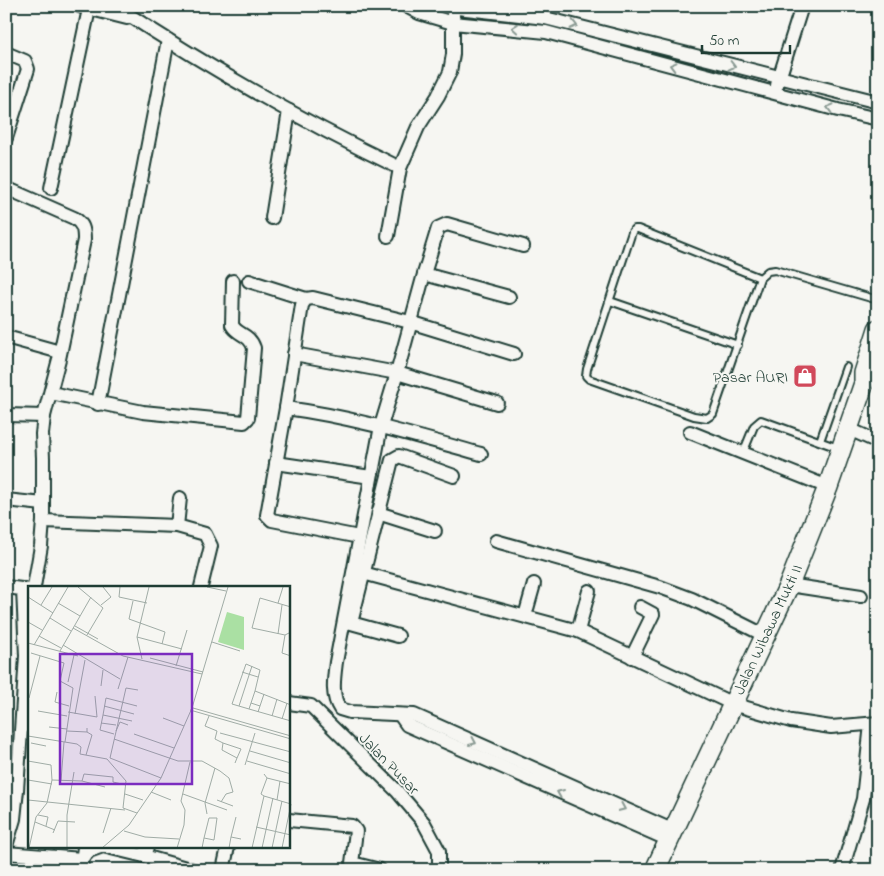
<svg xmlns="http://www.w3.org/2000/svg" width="884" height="876" font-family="'Indie Flower',sans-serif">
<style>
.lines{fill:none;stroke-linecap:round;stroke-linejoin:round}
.lane-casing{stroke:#1f3d34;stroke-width:10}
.street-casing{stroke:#1f3d34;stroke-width:16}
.secondary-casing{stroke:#1f3d34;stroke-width:22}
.lane{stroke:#f6f6f2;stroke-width:6}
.street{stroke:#f6f6f2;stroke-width:12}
.secondary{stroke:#f6f6f2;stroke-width:19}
.oneway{stroke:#8a9a93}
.labels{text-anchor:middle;stroke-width:4;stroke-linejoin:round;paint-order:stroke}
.poi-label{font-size:16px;fill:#1f3d34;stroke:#f6f6f2;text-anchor:end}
.street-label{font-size:16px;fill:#1f3d34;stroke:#f6f6f2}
.inset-road{fill:none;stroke:#a0aca6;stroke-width:1}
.view{fill:#7b2cbf;fill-opacity:0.15;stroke:#7b2cbf;stroke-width:2.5}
.inset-edge{fill:none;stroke:#1f3d34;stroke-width:2.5}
</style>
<rect width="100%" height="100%" fill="#f6f6f2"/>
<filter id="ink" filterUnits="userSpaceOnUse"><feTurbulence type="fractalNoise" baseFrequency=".02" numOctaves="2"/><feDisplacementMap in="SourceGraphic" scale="10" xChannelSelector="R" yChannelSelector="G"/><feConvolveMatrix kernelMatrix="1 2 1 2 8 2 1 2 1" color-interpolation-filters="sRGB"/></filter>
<g filter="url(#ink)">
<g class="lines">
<!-- lane casing -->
<g class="lane-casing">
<g id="lane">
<path d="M760 278 638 229H634L632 232 587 369 586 376 589 379 694 416 707 418 713 414 760 278 768 271 775 270 878 300"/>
<path d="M610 301 738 345"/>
<path d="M820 441 846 367"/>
<path d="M743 453 754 426 761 420 838 448"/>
</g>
</g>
<!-- street casing -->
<g class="street-casing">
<g id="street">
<path d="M79 6 127 18"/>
<path d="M115 6C206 66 302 121 400 168"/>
<path d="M406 6 419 13 453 23 546 32 838 110 878 119"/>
<path d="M440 6 545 18 878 102"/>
<path d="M6 53 25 61 28 69 6 138"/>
<path d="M777 85 802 6"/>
<path d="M6 188 74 218C83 224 84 229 84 240L59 359 44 416 42 434 43 458V521L41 546 34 587"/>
<path d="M51 188 89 9"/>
<path d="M272 218 289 111"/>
<path d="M388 236 400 168 418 127 438 96 450 72 453 54V15"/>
<path d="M523 246 447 224 438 228 424 274 397 373 381 426 336 662C334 678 331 696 340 709L350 712 414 715 674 831"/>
<path d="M424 274 509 297"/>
<path d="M249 281 306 299"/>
<path d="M6 337 60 352"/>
<path d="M294 354 397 373 497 403"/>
<path d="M51 393 143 412 244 422 248 418 254 348C249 333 238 336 232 325L233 281"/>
<path d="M98 404 168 40"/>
<path d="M286 408 302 305 306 299 313 298 410 322 514 354"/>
<path d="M6 415 44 416"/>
<path d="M849 429 878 442"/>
<path d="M690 432 828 487"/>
<path d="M276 463 371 477"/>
<path d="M180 498 177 526 205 534 211 546 201 587"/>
<path d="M6 500 43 504"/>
<path d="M378 513 435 531"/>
<path d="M43 521 177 526"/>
<path d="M359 537 272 520 267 515 286 408C353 417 416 436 481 454"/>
<path d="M496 541 660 587 692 599 766 636"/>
<path d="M363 573 578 631 733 704 791 721 831 727 878 723"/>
<path d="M789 585 861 596"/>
<path d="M6 587 29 590"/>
<path d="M525 616 534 584"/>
<path d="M578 631 589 591"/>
<path d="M398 636 351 623 392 460 399 456 454 476"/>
<path d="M632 657 653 614 640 607"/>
<path d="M289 703 311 706 397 791 424 823 439 851V870"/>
<path d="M400 715 407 725 669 840"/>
<path d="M289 820 352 826 356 831 352 863 380 870"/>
<path d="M6 846 14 819 17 790 26 656 23 589"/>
<path d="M107 847 144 856 147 847"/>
<path d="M6 853 82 859"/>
<path d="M144 856 193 870"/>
<path d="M82 859 89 851 100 847"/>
<path d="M81 870 84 847"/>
<path d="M223 870 228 847"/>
<path d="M842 870 863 799 871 724"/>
</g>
</g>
<!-- secondary casing -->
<g class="secondary-casing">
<path id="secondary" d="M655 870 789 585 828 487 864 383V373L878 329"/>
</g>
<!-- lane -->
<use href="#lane" class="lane"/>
<!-- street -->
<use href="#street" class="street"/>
<!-- secondary -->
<use href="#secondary" class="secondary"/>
</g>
<!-- one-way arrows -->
<defs><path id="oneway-chevron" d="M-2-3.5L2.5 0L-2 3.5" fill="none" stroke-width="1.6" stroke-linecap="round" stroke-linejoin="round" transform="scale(1.25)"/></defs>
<g class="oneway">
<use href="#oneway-chevron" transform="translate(574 25) rotate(14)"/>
<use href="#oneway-chevron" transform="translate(515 28) rotate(-175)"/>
<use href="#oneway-chevron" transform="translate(673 66) rotate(-165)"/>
<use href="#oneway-chevron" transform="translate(732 66) rotate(14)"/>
<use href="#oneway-chevron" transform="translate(830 108) rotate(-165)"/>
<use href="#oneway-chevron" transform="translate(473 742) rotate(24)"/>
<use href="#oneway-chevron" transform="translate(560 793) rotate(-157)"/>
<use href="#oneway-chevron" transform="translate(622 808) rotate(24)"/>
</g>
</g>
<!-- icons -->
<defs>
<g id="shop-square" transform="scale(1.25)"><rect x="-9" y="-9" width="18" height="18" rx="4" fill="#d1495b" stroke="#f6f6f2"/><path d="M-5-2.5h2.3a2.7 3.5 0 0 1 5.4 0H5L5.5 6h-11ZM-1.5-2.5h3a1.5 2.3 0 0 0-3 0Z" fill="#fff"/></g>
</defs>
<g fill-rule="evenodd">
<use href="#shop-square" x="805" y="376"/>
</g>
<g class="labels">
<!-- poi labels -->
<g class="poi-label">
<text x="788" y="382">Pasar AURI</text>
</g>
<!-- street labels -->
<g class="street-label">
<text transform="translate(767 629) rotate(-65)" y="6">Jalan Wibawa Mukti II</text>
<text transform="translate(390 763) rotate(46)" y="6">Jalan Pusar</text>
</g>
</g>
<!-- overview -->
<g transform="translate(28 586)">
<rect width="262" height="262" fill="#f6f6f2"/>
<path d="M199 26 216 31V64L190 56Z" fill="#aae0a3"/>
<path class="inset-road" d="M50 1 75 22 59 49M92 1 91 11 119 17M179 1 198 5M0 11 25 27M105 15 101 33 137 46 134 58M30 17 52 30M250 17 255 1M13 19 24 1M73 19 83 11 75 1M263 21 232 12 224 42 257 49 263 46M22 32 43 45M0 36 14 44M47 40 70 53M45 42 95 70 174 88M250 48 254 19M257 49 254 67 263 70M11 50 33 62M109 51 154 63M184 56 212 65M0 57 50 70M6 59 40 1M35 59 92 93M32 65 63 11M3 67 36 77 32 95 45 102 37 156M122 72 175 86M114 73 109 51 121 1M148 80 159 44M214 86 230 91M40 96 46 69M73 100 75 84M90 103 100 71M110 104 98 102 82 172 133 192M227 105 223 117 232 120M29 106 27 116 41 120M1 112 12 70M223 117 221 123 204 118 218 78 232 84 227 105 263 119M76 120 106 128M211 120 224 80M165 122 263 150M221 123 263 135M162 124 263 153M10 125 39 130M40 126 69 131 67 110M230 126 236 108M47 128 57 74M75 129 78 112 109 120M181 130 177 140 189 145 187 153 195 157 194 164 209 172 207 177M244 130 249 113M135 132 156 140M254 133 259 117M73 137 88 139M21 141 39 143M39 145 59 146M88 145 92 136 100 139M192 147 263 166M86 148 72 144 75 129 104 135M106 148 146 162M0 150 49 158 53 161 52 168 79 173 98 195 95 222 109 227M86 153 150 175H174L192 185 201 192 205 206 198 208 193 216M3 157 18 160M195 157 213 163 209 172M222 165 263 177M58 169 64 149 59 146V142M0 175 23 179 24 194M219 175 263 188M217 179 227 147M239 192 263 198M0 194 24 198M33 195 36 156M54 195 77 201M123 206 143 214M97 208 115 214M155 208 199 224M236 210 263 218M0 214 97 224M189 214 205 220M249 214 252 195M179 228 177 217 187 182M10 229 20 231 18 240M7 236 27 244M228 241 263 249M96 245 117 251 151 253M25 247 30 235 47 236M75 247 83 222M203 251 208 231M1 262 8 231 19 217 24 194 54 195 56 188 85 191V196L98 199M39 262V229L46 186M74 262 101 239 133 192 164 122 200 1M149 262 156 239 157 224 153 215 162 176M174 262 176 252 181 232H189L186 254 176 252M201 262 203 251 213 253M224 262 236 210 233 208 239 192 236 188M234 262 245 212M244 262 254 215M254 262 263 218"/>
<path class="view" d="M32 68H164V198H32Z"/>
<rect width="262" height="262" class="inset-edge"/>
</g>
<!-- margin -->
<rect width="884" height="876" fill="none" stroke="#f6f6f2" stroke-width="25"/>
<rect x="12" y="12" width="859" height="851" fill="none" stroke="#1f3d34" stroke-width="2" filter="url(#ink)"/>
<!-- scale -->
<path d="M702 45v8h88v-8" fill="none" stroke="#1f3d34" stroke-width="2.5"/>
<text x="709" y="45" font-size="15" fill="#1f3d34" stroke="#f6f6f2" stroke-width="4" paint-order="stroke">50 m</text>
</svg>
